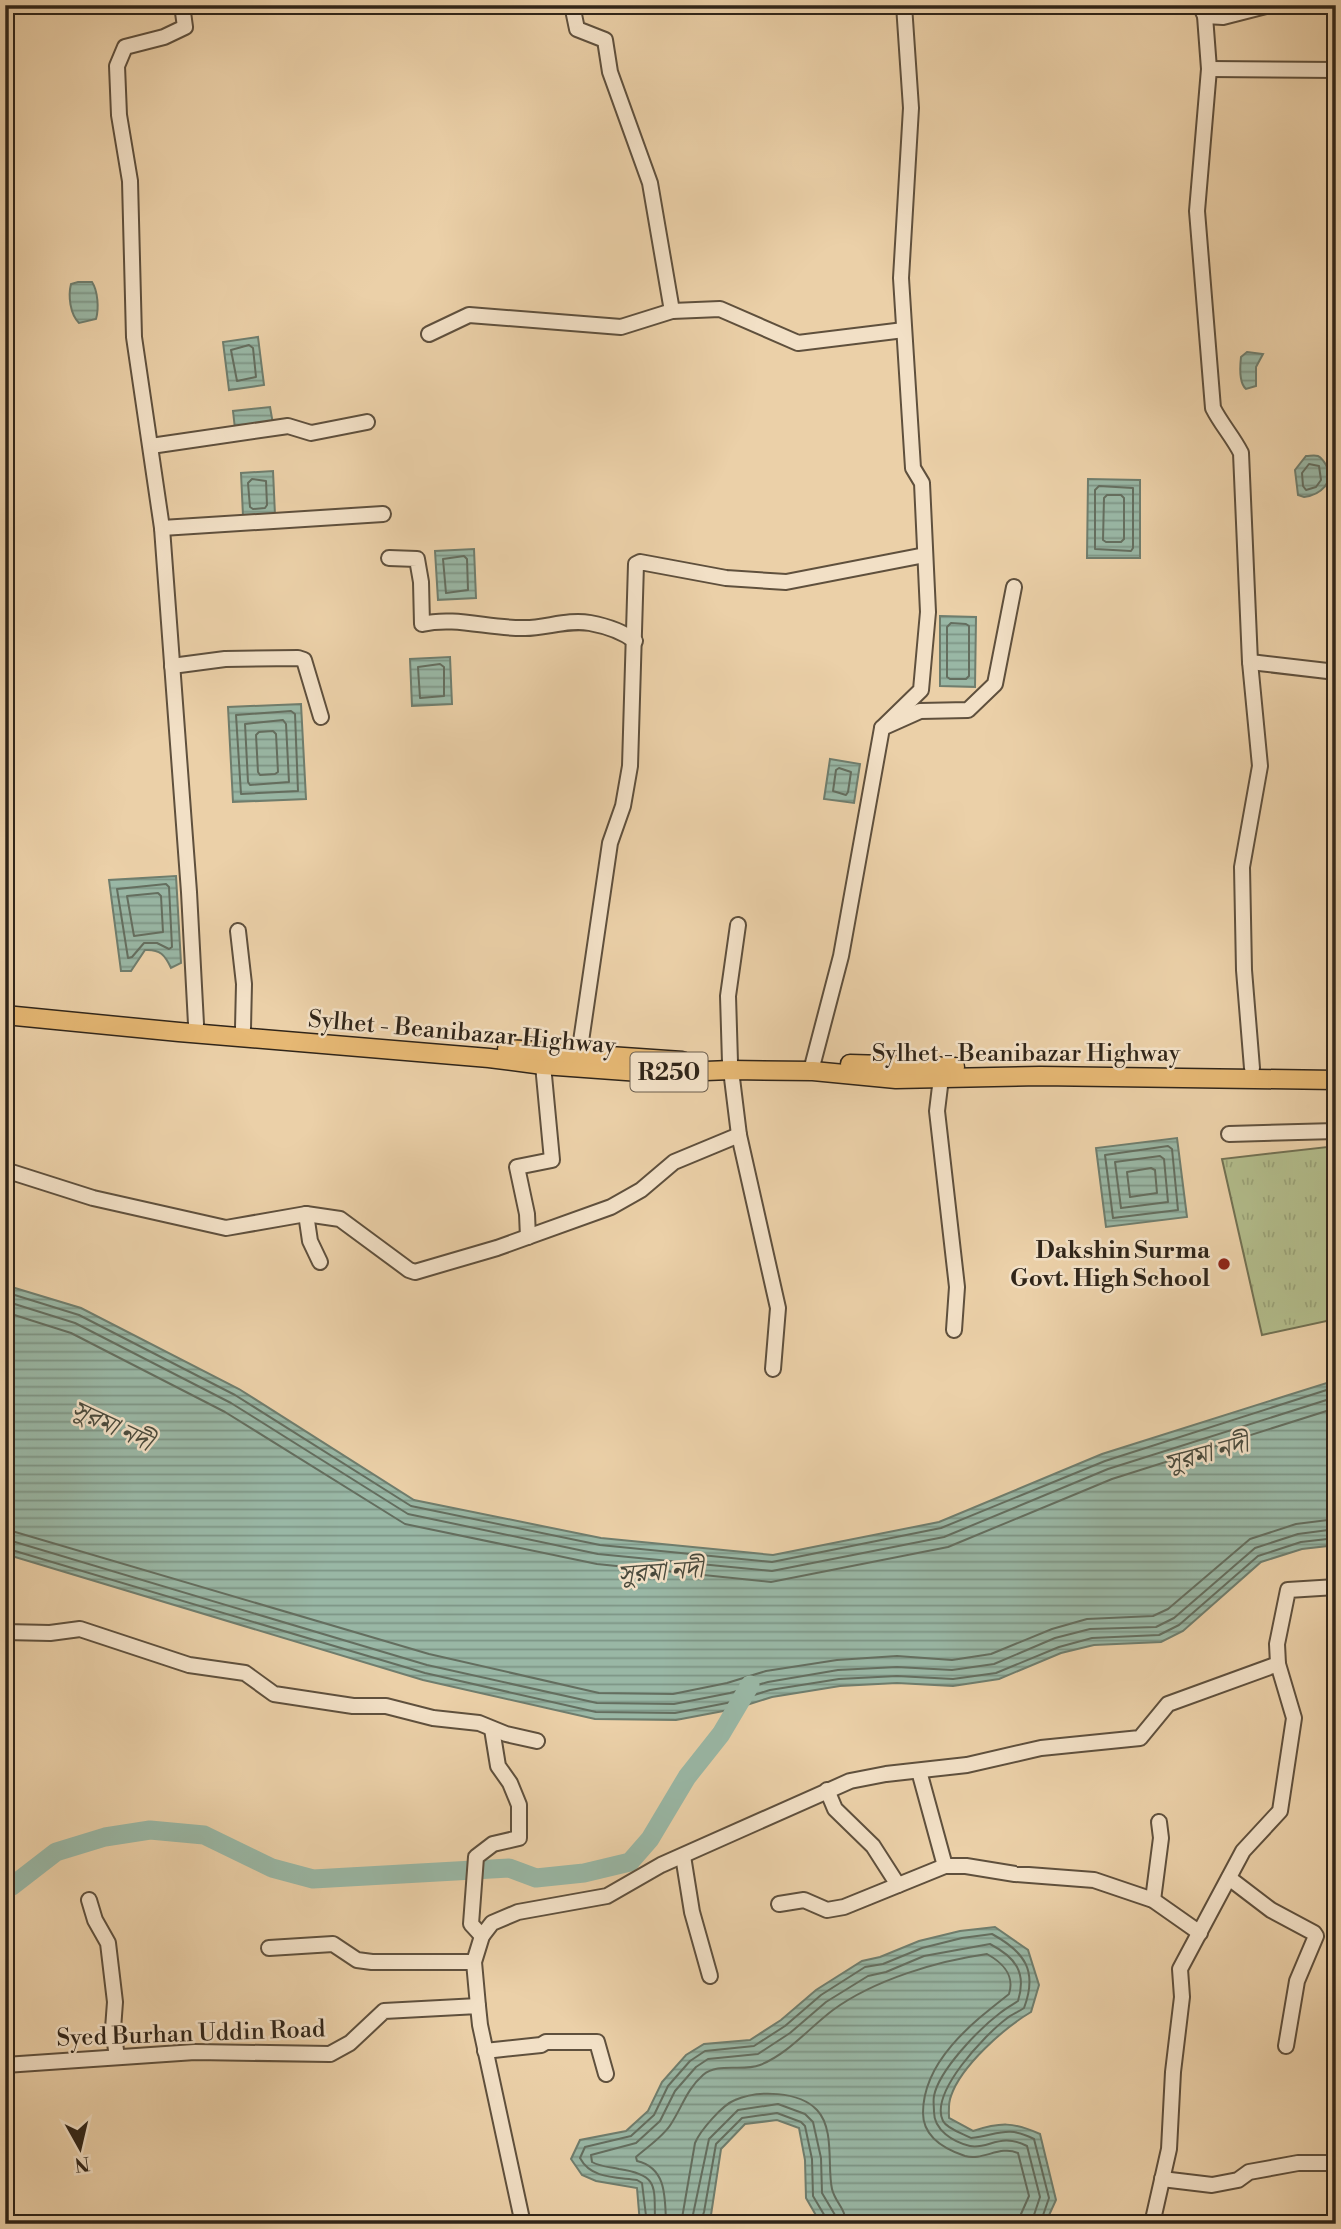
<svg xmlns="http://www.w3.org/2000/svg" width="1341" height="2229" font-family="'Libre Bodoni','Noto Serif Bengali',serif">
<style>
.park{fill:url(#park-tufts);stroke:#717052;stroke-width:2}
.water{fill:url(#water-rules);stroke:#6f7d6d;stroke-width:2}
.lines{fill:none;stroke-linecap:round;stroke-linejoin:round}
.shore{stroke:#646e5f;stroke-width:2}
.river{stroke:#99b7a5;stroke-width:19}
.minor-casing{stroke:#5f503d;stroke-width:18}
.major-casing{stroke:#302519;stroke-width:21}
.minor{stroke:#f2e0c6;stroke-width:14}
.major{stroke:#e6b874;stroke-width:18}
.poi-dot{fill:#8f2418;stroke:#f2e0c6;stroke-width:2.5}
.labels{text-anchor:middle;stroke-width:5;stroke-linejoin:round;paint-order:stroke}
.shield{fill:#f2e0c6;stroke:#6a5d4d;stroke-width:2}
.shield-label{font-size:23px;font-weight:bold;fill:#302519}
.street-label{font-size:24px;fill:#302519;stroke:#f2e0c6}
.poi-label{font-size:24px;font-weight:bold;fill:#302519;stroke:#f2e0c6;text-anchor:end}
.water-label{font-size:26px;font-style:italic;fill:#4a4a3c;stroke:#f2e0c6}
</style>
<defs>
<pattern id="park-tufts" width="24" height="20" patternUnits="userSpaceOnUse" patternTransform="scale(1.75)"><rect width="24" height="20" fill="#b2bc8b"/><path d="M3 7l-1-3M5 7V3M7 7l1-3M15 17l-1-3M17 17v-4M19 17l1-3" fill="none" stroke="#99a177"/></pattern>
<pattern id="water-rules" width="6" height="5" patternUnits="userSpaceOnUse" patternTransform="scale(1.75)"><rect width="6" height="5" fill="#99b7a5"/><path d="M0 2.5h6" fill="none" stroke="#7d9586"/></pattern>
</defs>
<rect width="100%" height="100%" fill="#ebd0a8"/>
<filter id="stains"><feTurbulence type="fractalNoise" baseFrequency=".00286" numOctaves="4"/><feColorMatrix values="0 0 0 0 .2 0 0 0 0 .09 0 0 0 0 .02 0 0 0 .5 -.17"/></filter>
<radialGradient id="worn" r=".72"><stop offset=".6" stop-color="#630" stop-opacity="0"/><stop offset="1" stop-color="#630" stop-opacity=".3"/></radialGradient>
<!-- park -->
<path class="park" d="M1336 1146V1319L1262 1335 1222 1159Z"/>
<!-- water -->
<g class="water">
<path d="M78 282H92C98 291 99 309 96 319L79 323C70 314 68 296 71 284Z"/>
<path d="M258 337 264 385 229 390 223 342Z"/>
<path d="M1247 352 1263 354 1256 367V386L1246 389C1239 383 1240 366 1241 357Z"/>
<path d="M270 407 273 424 235 429 233 411Z"/>
<path d="M1306 456C1310 456 1314 455 1318 456 1321 457 1325 463 1326 465 1336 482 1320 495 1304 497L1298 495 1295 470Z"/>
<path d="M273 471 275 515 243 516 241 473Z"/>
<path d="M1088 479 1140 480V558H1087Z"/>
<path d="M474 549 476 598 438 600 435 551Z"/>
<path d="M940 616 976 617 975 687 940 686Z"/>
<path d="M450 657 452 704 412 706 410 659Z"/>
<path d="M301 704 306 799 233 802 228 707Z"/>
<path d="M830 759 860 764 854 803 824 799Z"/>
<path d="M176 876 181 963 171 968C165 955 160 949 145 950L131 971H121L109 880Z"/>
<path d="M1177 1138 1187 1217 1106 1227 1096 1148Z"/>
<path d="M5 1285 81 1308 239 1389 414 1500 601 1538 773 1555 939 1522 1102 1454 1336 1380V1545L1302 1549 1261 1562 1183 1631 1161 1642 1094 1645 1061 1653 999 1679 953 1686 897 1683 840 1686 772 1697 734 1709 676 1720 595 1719 423 1680 5 1554Z"/>
<path d="M995 1927 1028 1950 1039 1985 1031 2012C1004 2028 961 2066 951 2096 948 2103 949 2111 949 2118L973 2131C1001 2122 1013 2122 1040 2134L1056 2200 1045 2224H821L806 2198 805 2160 799 2128 777 2120 745 2124 721 2149 711 2215 706 2224H640L637 2188 596 2181 582 2175 571 2159 580 2140 626 2131 648 2111 662 2082 686 2055 704 2044 750 2040 781 2020 816 1990 862 1961 880 1957 919 1941 960 1931Z"/>
</g>
<g class="lines">
<!-- shore -->
<g class="shore">
<path d="M249 345 253 348 256 377 237 381 231 350Z"/>
<path d="M1309 464 1319 466 1321 480 1316 487 1306 490 1303 486 1302 473Z"/>
<path d="M252 479 266 481 267 505 265 508 253 509 250 507 248 483Z"/>
<path d="M1099 486 1133 488V548L1131 551 1095 549V490Z"/>
<path d="M1107 495H1121L1124 498V539L1121 542H1106L1103 540 1104 498Z"/>
<path d="M464 556 467 559 468 590 446 593 443 559Z"/>
<path d="M951 623 966 624 969 626V676L966 679H950L947 677V627Z"/>
<path d="M440 664 444 667V696L420 698 418 667Z"/>
<path d="M291 711 295 714 298 791 241 794 236 715Z"/>
<path d="M283 720 286 724 289 782 250 785 248 782 245 724Z"/>
<path d="M273 731 276 734 278 772 275 774 260 775 258 772 256 735 259 732Z"/>
<path d="M839 768 851 772 848 792 846 795 833 791 836 770Z"/>
<path d="M166 884 169 887 172 947 169 949 157 943H144L132 957 128 958 117 889Z"/>
<path d="M158 893 161 896 163 932 134 936 127 896Z"/>
<path d="M1168 1146 1172 1149 1178 1210 1113 1218 1105 1155Z"/>
<path d="M1160 1156 1164 1159 1168 1202 1121 1208 1115 1162Z"/>
<path d="M1151 1168 1155 1170 1157 1193 1130 1197 1127 1172Z"/>
<path d="M5 1292 79 1315 235 1395 411 1506 600 1545 772 1562 941 1528 1105 1461 1336 1387"/>
<path d="M5 1301 75 1323 231 1403 408 1514 598 1554 772 1571 944 1537 1108 1469 1336 1397"/>
<path d="M5 1312 71 1333 225 1412 405 1524 597 1564 771 1582 948 1547 1112 1479 1336 1408"/>
<path d="M5 1529 429 1654 599 1693 673 1694 727 1683 766 1671 837 1660 897 1656 952 1660 991 1654 1052 1629 1087 1619 1153 1616 1168 1609 1250 1539 1296 1524 1336 1519"/>
<path d="M5 1539 427 1665 597 1703 674 1704 730 1693 768 1682 838 1670 897 1667 952 1670 994 1664 1055 1638 1090 1629 1156 1627 1174 1618 1255 1548 1298 1534 1336 1529"/>
<path d="M5 1548 425 1673 596 1712 675 1713 732 1702 770 1690 839 1679 897 1676 953 1679 996 1673 1059 1647 1092 1638 1159 1635 1179 1625 1258 1556 1301 1542 1336 1538"/>
<path d="M647 2224 642 2183 637 2180C616 2177 591 2179 580 2158L585 2147 631 2136 654 2115 668 2086 690 2061 705 2051 754 2046 785 2026 821 1995 865 1967 883 1964 922 1948 962 1938 992 1934C1025 1952 1038 1971 1024 2008 1018 2012 1011 2015 1006 2019 985 2035 929 2093 943 2121 947 2129 964 2134 971 2138 998 2135 1007 2125 1034 2139L1049 2198 1040 2224"/>
<path d="M655 2224C654 2187 660 2175 619 2169 610 2167 601 2167 592 2162L591 2155 636 2143 660 2121 675 2091 696 2067 708 2059 758 2054 790 2033 826 2002 868 1976 886 1972 924 1956 990 1944C1015 1957 1027 1972 1018 2001 1012 2005 1006 2008 1000 2013 979 2029 939 2070 934 2096 933 2101 934 2107 934 2112 934 2130 953 2142 970 2146 988 2150 1000 2132 1027 2146L1040 2197 1031 2224"/>
<path d="M666 2224C665 2198 667 2168 637 2161L636 2157C647 2147 663 2137 671 2124 682 2107 687 2089 703 2075 718 2062 742 2072 760 2065 788 2054 809 2028 833 2010 874 1980 937 1961 987 1954 1003 1963 1015 1975 1009 1994 972 2023 923 2061 923 2113 923 2136 944 2149 965 2156 983 2161 1000 2145 1018 2153L1029 2196 1021 2214 1020 2224"/>
<path d="M681 2224 695 2143C700 2131 722 2105 735 2100 758 2090 799 2091 817 2110 835 2129 827 2167 832 2189 835 2202 846 2209 846 2224"/>
<path d="M691 2224 709 2139 738 2110 778 2104 805 2114 813 2122 821 2158 822 2193 835 2215 836 2224"/>
<path d="M700 2224 704 2212 716 2144 742 2118 777 2113 801 2122 805 2126 812 2159 813 2196 826 2218 827 2224"/>
</g>
<!-- river -->
<path class="river" d="M5 1889 12 1886 56 1852 105 1837 150 1830 204 1835 272 1868 313 1879 509 1868 536 1878 584 1873 630 1862 650 1839 687 1777 721 1734 750 1685"/>
<!-- minor casing -->
<g class="minor-casing">
<g id="minor">
<path d="M182 5 185 27 164 37 125 47 117 66 119 115 130 181 134 337 162 528 189 892 196 1024"/>
<path d="M572 5 577 29 605 40 610 72 650 183 672 311"/>
<path d="M1200 5 1205 16 1209 69 1197 211 1213 408C1221 424 1233 437 1241 453L1250 662 1260 766 1242 867 1244 970 1252 1068"/>
<path d="M1205 16 1223 17 1270 5"/>
<path d="M1209 69 1336 70"/>
<path d="M429 334 469 315 621 327 672 311 720 309 798 343 904 330"/>
<path d="M151 446 288 426 311 433 367 422"/>
<path d="M162 528 383 514"/>
<path d="M389 558 417 559 421 582 422 624C455 616 490 629 525 628 546 628 568 619 590 623 606 626 622 631 635 641"/>
<path d="M1250 662 1336 672"/>
<path d="M172 666 225 659 298 658 304 660 321 717"/>
<path d="M882 728 921 690 928 612 922 483 913 468 901 278 911 108 904 5"/>
<path d="M738 925 728 996 730 1062 739 1135 778 1308 773 1369"/>
<path d="M238 931 244 984 243 1028"/>
<path d="M579 1055 610 843 623 806 630 766 636 564 640 562 726 578 786 582 925 555"/>
<path d="M813 1063 841 956 882 728 920 711 968 710 995 684 1014 587"/>
<path d="M941 1078 937 1111 957 1287 954 1330"/>
<path d="M1229 1134 1336 1131"/>
<path d="M5 1170 93 1198 226 1228 306 1214 340 1219 409 1270 415 1272 497 1248 611 1207 641 1190 674 1162 739 1135"/>
<path d="M306 1214 310 1241 320 1262"/>
<path d="M528 1237 527 1214 517 1167 552 1160 543 1065 550 1059"/>
<path d="M5 1632 50 1633 80 1629 189 1665 245 1673 274 1694 353 1706H386L433 1718 479 1723 506 1734 537 1741"/>
<path d="M919 1771 945 1866"/>
<path d="M827 1790 835 1809 873 1846 898 1885"/>
<path d="M683 1856 692 1912 710 1976"/>
<path d="M1229 1878 1271 1910 1314 1933 1316 1936 1297 1981 1286 2046"/>
<path d="M89 1900 95 1920 108 1943 115 2002 113 2029 117 2057"/>
<path d="M1153 1900 1161 1838 1159 1822"/>
<path d="M779 1904 804 1900 827 1910 844 1907 945 1866H966L1015 1874 1094 1880 1153 1900 1200 1933"/>
<path d="M482 1936 471 1924 476 1857 493 1844 519 1838V1805L510 1783 498 1766 492 1729"/>
<path d="M269 1948 333 1944 357 1960 372 1962H474"/>
<path d="M478 2006 474 1962 482 1936 492 1923 518 1912 607 1896 661 1865 850 1781 886 1774 967 1765 1041 1748 1140 1738 1168 1704 1278 1664 1277 1644 1288 1590 1336 1587"/>
<path d="M485 2051 541 2045 546 2042H597L606 2074"/>
<path d="M5 2065 195 2052 330 2054 350 2043 384 2011 478 2006 480 2025 523 2224"/>
<path d="M1162 2179 1212 2185 1238 2180 1249 2172 1298 2163H1336"/>
<path d="M1152 2224 1169 2149 1173 2072 1182 1997 1180 1969 1243 1851 1280 1811 1294 1718 1278 1664"/>
</g>
</g>
<!-- major casing -->
<g class="major-casing">
<g id="major">
<path d="M5 1015 179 1032 489 1058 543 1065 654 1073 731 1070 813 1071 896 1079 1040 1076 1336 1080"/>
<path d="M507 1049 682 1061"/>
<path d="M850 1064 955 1067"/>
</g>
</g>
<!-- minor -->
<use href="#minor" class="minor"/>
<!-- major -->
<use href="#major" class="major"/>
</g>
<!-- markers -->
<circle class="poi-dot" cx="1224" cy="1264" r="7"/>
<g class="labels">
<!-- shield labels -->
<rect class="shield" x="630.5" y="1052.5" width="77" height="39" rx="5"/>
<g class="shield-label">
<text x="669" y="1080">R250</text>
</g>
<!-- street labels -->
<g class="street-label">
<text transform="translate(462 1032) rotate(5)" y="8">Sylhet - Beanibazar Highway</text>
<text x="1026" y="1061">Sylhet - Beanibazar Highway</text>
<text transform="translate(191 2033) rotate(-2)" y="8">Syed Burhan Uddin Road</text>
</g>
<!-- poi labels -->
<g class="poi-label">
<text x="1210" y="1258">Dakshin Surma<tspan x="1210" dy="28">Govt. High School</tspan></text>
</g>
<!-- water labels -->
<g class="water-label">
<text transform="translate(112 1425) rotate(25)" y="9">সুরমা নদী</text>
<text transform="translate(1206 1453) rotate(-15)" y="9">সুরমা নদী</text>
<text transform="translate(660 1571) rotate(-4)" y="9">সুরমা নদী</text>
</g>
</g>
<!-- margin -->
<rect width="1341" height="2229" fill="none" stroke="#ebd0a8" stroke-width="28"/>
<rect x="7" y="7" width="1327" height="2215" fill="none" stroke="#302519" stroke-width="3.5"/>
<rect x="14" y="14" width="1313" height="2201" fill="none" stroke="#302519" stroke-width="2"/>
<!-- north arrow -->
<g transform="translate(80 2148) rotate(172)" stroke="#f2e0c6" stroke-width="5" paint-order="stroke">
<path d="M0-5L12 26L0 18L-12 26Z" fill="#302519"/>
<text y="-10" font-size="19" font-weight="bold" text-anchor="middle" fill="#302519">N</text>
</g>
<rect width="100%" height="100%" filter="url(#stains)"/>
<rect width="100%" height="100%" fill="url(#worn)"/>
</svg>
